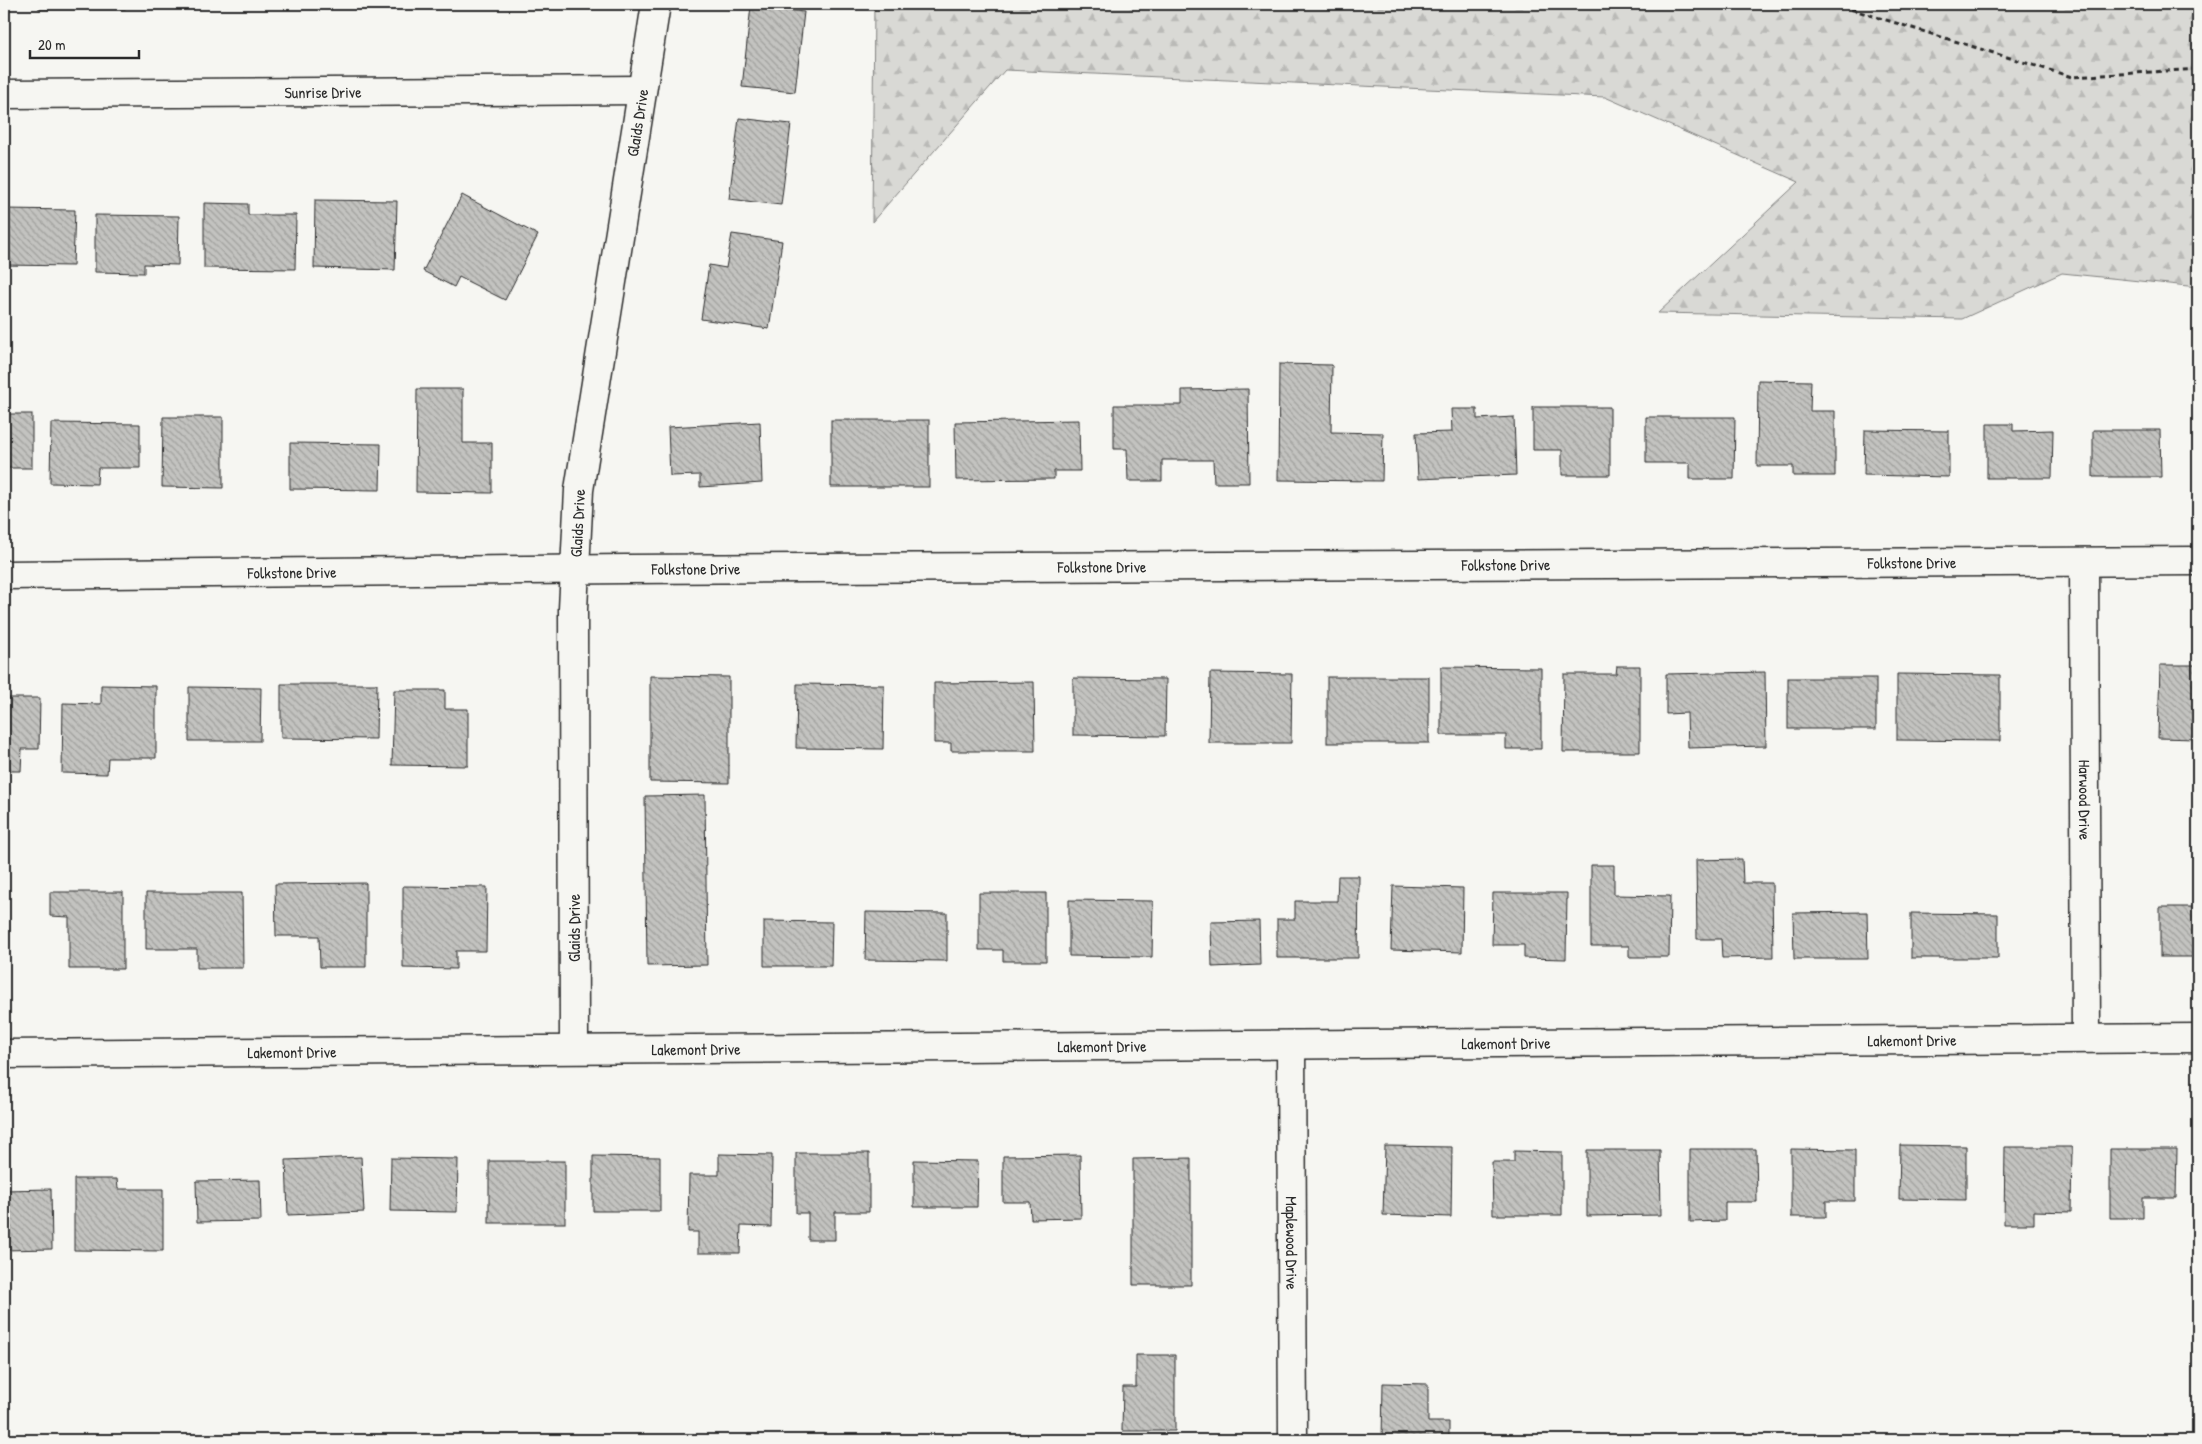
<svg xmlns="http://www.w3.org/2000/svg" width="2202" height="1444" font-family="'Patrick Hand',sans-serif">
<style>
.forest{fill:url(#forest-firs);stroke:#828280}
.building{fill:url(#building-back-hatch);stroke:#2b2b2b}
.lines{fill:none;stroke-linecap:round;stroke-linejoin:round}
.minor-casing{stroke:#2b2b2b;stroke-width:31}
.path{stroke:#2b2b2b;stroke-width:3;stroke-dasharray:5 4;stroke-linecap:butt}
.minor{stroke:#f6f6f2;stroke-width:28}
.labels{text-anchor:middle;stroke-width:4.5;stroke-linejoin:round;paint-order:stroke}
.street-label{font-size:16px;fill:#2b2b2b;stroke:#f6f6f2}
</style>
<defs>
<pattern id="forest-firs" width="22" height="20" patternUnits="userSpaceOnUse" patternTransform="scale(1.25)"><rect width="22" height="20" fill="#d9d9d5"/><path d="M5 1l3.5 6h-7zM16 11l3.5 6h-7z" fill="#babab7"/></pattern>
<pattern id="building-back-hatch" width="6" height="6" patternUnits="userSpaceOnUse" patternTransform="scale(1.25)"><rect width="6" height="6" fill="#c3c3c0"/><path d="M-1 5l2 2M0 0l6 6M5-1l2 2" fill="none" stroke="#9f9f9c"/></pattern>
</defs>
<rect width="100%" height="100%" fill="#f6f6f2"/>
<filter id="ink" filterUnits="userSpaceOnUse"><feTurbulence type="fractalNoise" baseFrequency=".02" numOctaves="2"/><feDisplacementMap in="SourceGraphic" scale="10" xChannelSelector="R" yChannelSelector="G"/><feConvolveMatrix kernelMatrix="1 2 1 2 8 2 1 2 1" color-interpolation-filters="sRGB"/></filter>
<g filter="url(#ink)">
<!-- forest -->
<path class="forest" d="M874 4H2198V287L2062 273 1962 319 1658 313 1799 182 1605 97 1005 70 872 222Z"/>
<!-- building -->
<g class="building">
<rect x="39" y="4" width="86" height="5"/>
<rect x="257" y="4" width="55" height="2"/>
<path d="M751 6 804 12 795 92 742 87Z"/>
<path d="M739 118 791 124 781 205 729 199Z"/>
<path d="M462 195 538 235 505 300 459 277 454 287 423 271Z"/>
<path d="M315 200 397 201 395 270 314 268Z"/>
<path d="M204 203 248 204V215H296L295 269 204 268Z"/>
<path d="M4 209 75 210 73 266 4 265Z"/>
<path d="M95 215 179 216 178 265 144 264V273L95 272Z"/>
<path d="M732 234 782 241 769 329 701 319 709 265 726 268Z"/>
<path d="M1279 364 1332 365 1331 432 1383 433 1382 481 1278 480Z"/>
<path d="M1758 380 1811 381 1810 411H1835V476H1793V466H1757Z"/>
<path d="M417 389H463V443H492V493L416 492Z"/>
<path d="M1248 389 1249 483H1214L1213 460H1162V481H1128L1127 449H1114V405H1182V390Z"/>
<path d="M1533 407H1610V475H1562V450H1533Z"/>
<path d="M1451 409H1477V419L1514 417 1516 475 1418 479 1416 433 1452 432Z"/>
<rect x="4" y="414" width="28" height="54"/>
<path d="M163 417H223V488L162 487Z"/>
<path d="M1646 417H1735L1734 479H1690V463H1646Z"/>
<rect x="831" y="420" width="98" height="67"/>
<path d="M1079 420 1080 471H1054V479L956 480 955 422Z"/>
<path d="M760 422 762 483 700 487V475L670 476 668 427Z"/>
<path d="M51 423 140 424V468H98L97 484 50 483Z"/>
<path d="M1987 424H2013V431L2053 430 2052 478H1987Z"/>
<path d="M1865 430 1949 431V477L1864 475Z"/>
<path d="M2093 430H2160L2161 477H2093Z"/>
<path d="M290 443 381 444 380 490 290 489Z"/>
<path d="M2160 665H2198L2196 739 2158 738Z"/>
<path d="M1617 666H1640V752H1563L1564 674H1616Z"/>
<path d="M1441 667 1541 668V749H1506V735H1441Z"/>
<path d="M1765 672 1766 746 1688 748 1687 713 1666 714V674Z"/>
<path d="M1210 673 1292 674 1291 743H1209Z"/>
<path d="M1897 674 2000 675V741L1897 740Z"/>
<path d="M650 676 729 677V783L650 782Z"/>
<rect x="1327" y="677" width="102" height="66"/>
<path d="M1073 678 1166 679 1165 736 1073 735Z"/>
<rect x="1788" y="678" width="88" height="51"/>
<path d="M1034 682 1035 751H951V743H934V683Z"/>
<path d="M281 684H377L376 739 281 738Z"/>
<path d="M797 684 884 685 883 749 796 748Z"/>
<path d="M101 685 156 686V758H108L107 774 62 773 63 703 101 704Z"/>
<path d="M4 686H7V698H40L39 749H22L21 771H4Z"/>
<path d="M189 687 261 688 260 741H189Z"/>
<path d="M394 690H445V709H468V766L392 765Z"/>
<path d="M705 795 707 965 647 966 645 796Z"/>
<path d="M1742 859 1743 883H1772L1773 957 1722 958 1721 939H1697L1696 860Z"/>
<path d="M1591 865H1614V895L1670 896 1669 957H1629V946H1591Z"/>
<path d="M1338 876H1359L1358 958H1277V919H1295V901H1337Z"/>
<path d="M366 883V967H320L319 936H276L275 884Z"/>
<path d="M403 886 487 887 486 951H456V969L403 968Z"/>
<path d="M1393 886 1463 888 1462 952 1391 950Z"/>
<path d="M50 892H123V969H69V917L50 916Z"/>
<path d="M146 893H242L243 968H197V949H146Z"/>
<path d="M979 893H1046V961H1003V950H979Z"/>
<path d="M1493 893H1567L1566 959 1524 958V945H1492Z"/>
<path d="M1069 900 1153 901 1152 957 1069 956Z"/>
<rect x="2160" y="907" width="38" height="50"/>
<path d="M866 912 947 913V961L865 960Z"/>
<path d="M1867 912 1868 959H1794L1793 913Z"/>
<path d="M1911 913 1998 914V958H1911Z"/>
<path d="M764 921 832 922 831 966H764Z"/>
<path d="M1259 921 1260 965 1212 967 1211 922Z"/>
<path d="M1900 1145 1966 1146V1200L1899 1199Z"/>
<path d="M1385 1146 1452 1147 1451 1217 1383 1215Z"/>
<path d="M2005 1147H2072L2071 1212 2034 1211V1224H2004Z"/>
<path d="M1690 1149H1756L1757 1202H1725V1221L1690 1222Z"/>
<path d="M1791 1149 1855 1150V1201H1826V1217H1791Z"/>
<path d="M2110 1149H2177L2176 1198H2143V1218H2110Z"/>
<path d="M1587 1150H1660L1661 1215 1587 1216Z"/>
<path d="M1514 1151 1562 1152V1215H1493L1492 1162H1514Z"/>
<path d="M796 1153H869V1212H835V1240H808V1213H796Z"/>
<path d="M719 1154 772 1155 771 1227 741 1226 740 1253H698V1232H688L689 1175H719Z"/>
<path d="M1080 1155 1081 1218 1031 1219 1030 1202H1003V1156Z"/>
<path d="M593 1156 660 1157V1211H593Z"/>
<path d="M361 1157 364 1212 288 1215 286 1160Z"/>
<path d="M391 1158 458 1159 457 1212 390 1211Z"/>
<path d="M1191 1158V1285H1133V1159Z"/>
<path d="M914 1160 978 1161 977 1207H914Z"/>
<rect x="489" y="1161" width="76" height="62"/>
<path d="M74 1179H117L118 1189H163V1251L74 1250Z"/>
<path d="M260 1180 261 1221 197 1222 196 1181Z"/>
<path d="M51 1189 52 1249 4 1250V1190Z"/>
<path d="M1136 1355H1175V1431H1122L1123 1387H1136Z"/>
<path d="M1383 1383 1428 1384V1422H1449V1440H1382Z"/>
</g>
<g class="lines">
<!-- minor casing -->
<g class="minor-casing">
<g id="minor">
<path id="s1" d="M4 94 642 90"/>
<path id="s2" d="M2084 562 2086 1038"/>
<path id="s3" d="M4 575 626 569 2198 561"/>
<path id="s4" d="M1291 1045 1293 1440"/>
<path id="s5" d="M574 1049 573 609 579 490 656 4"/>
<path id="s6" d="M4 1054 2198 1038"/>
</g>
</g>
<!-- path -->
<path class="path" d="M1834 4 2072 77 2198 69"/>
<!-- minor -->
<use href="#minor" class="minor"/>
</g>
</g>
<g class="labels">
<!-- street labels -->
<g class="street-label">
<text dy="6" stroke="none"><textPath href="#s1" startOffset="319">Sunrise Drive</textPath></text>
<text dy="6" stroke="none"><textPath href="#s5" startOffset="931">Glaids Drive</textPath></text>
<text dy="6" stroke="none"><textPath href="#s5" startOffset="526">Glaids Drive</textPath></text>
<text dy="6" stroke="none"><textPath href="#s3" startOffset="1908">Folkstone Drive</textPath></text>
<text dy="6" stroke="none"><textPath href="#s3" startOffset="1502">Folkstone Drive</textPath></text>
<text dy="6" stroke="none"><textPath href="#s3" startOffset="1098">Folkstone Drive</textPath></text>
<text dy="6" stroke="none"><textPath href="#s3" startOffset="692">Folkstone Drive</textPath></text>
<text dy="6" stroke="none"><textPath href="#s3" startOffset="288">Folkstone Drive</textPath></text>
<text dy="6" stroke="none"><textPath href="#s2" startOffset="238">Harwood Drive</textPath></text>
<text transform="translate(574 928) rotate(-90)" y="6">Glaids Drive</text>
<text dy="6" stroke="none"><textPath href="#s6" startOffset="1908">Lakemont Drive</textPath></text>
<text dy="6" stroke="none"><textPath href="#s6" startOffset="1502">Lakemont Drive</textPath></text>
<text dy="6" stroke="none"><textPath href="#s6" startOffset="1098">Lakemont Drive</textPath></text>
<text dy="6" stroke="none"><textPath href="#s6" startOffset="692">Lakemont Drive</textPath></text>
<text dy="6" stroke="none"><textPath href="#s6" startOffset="288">Lakemont Drive</textPath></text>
<text dy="6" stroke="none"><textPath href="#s4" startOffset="198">Maplewood Drive</textPath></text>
</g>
</g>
<!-- margin -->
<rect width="2202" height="1444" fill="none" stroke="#f6f6f2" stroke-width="20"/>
<rect x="10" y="10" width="2182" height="1424" fill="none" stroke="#2b2b2b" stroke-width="2" filter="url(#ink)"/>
<!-- scale -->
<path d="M30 50v8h109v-8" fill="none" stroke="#2b2b2b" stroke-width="2.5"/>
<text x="38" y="50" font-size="15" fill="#2b2b2b" stroke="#f6f6f2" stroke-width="4" paint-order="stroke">20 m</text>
</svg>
